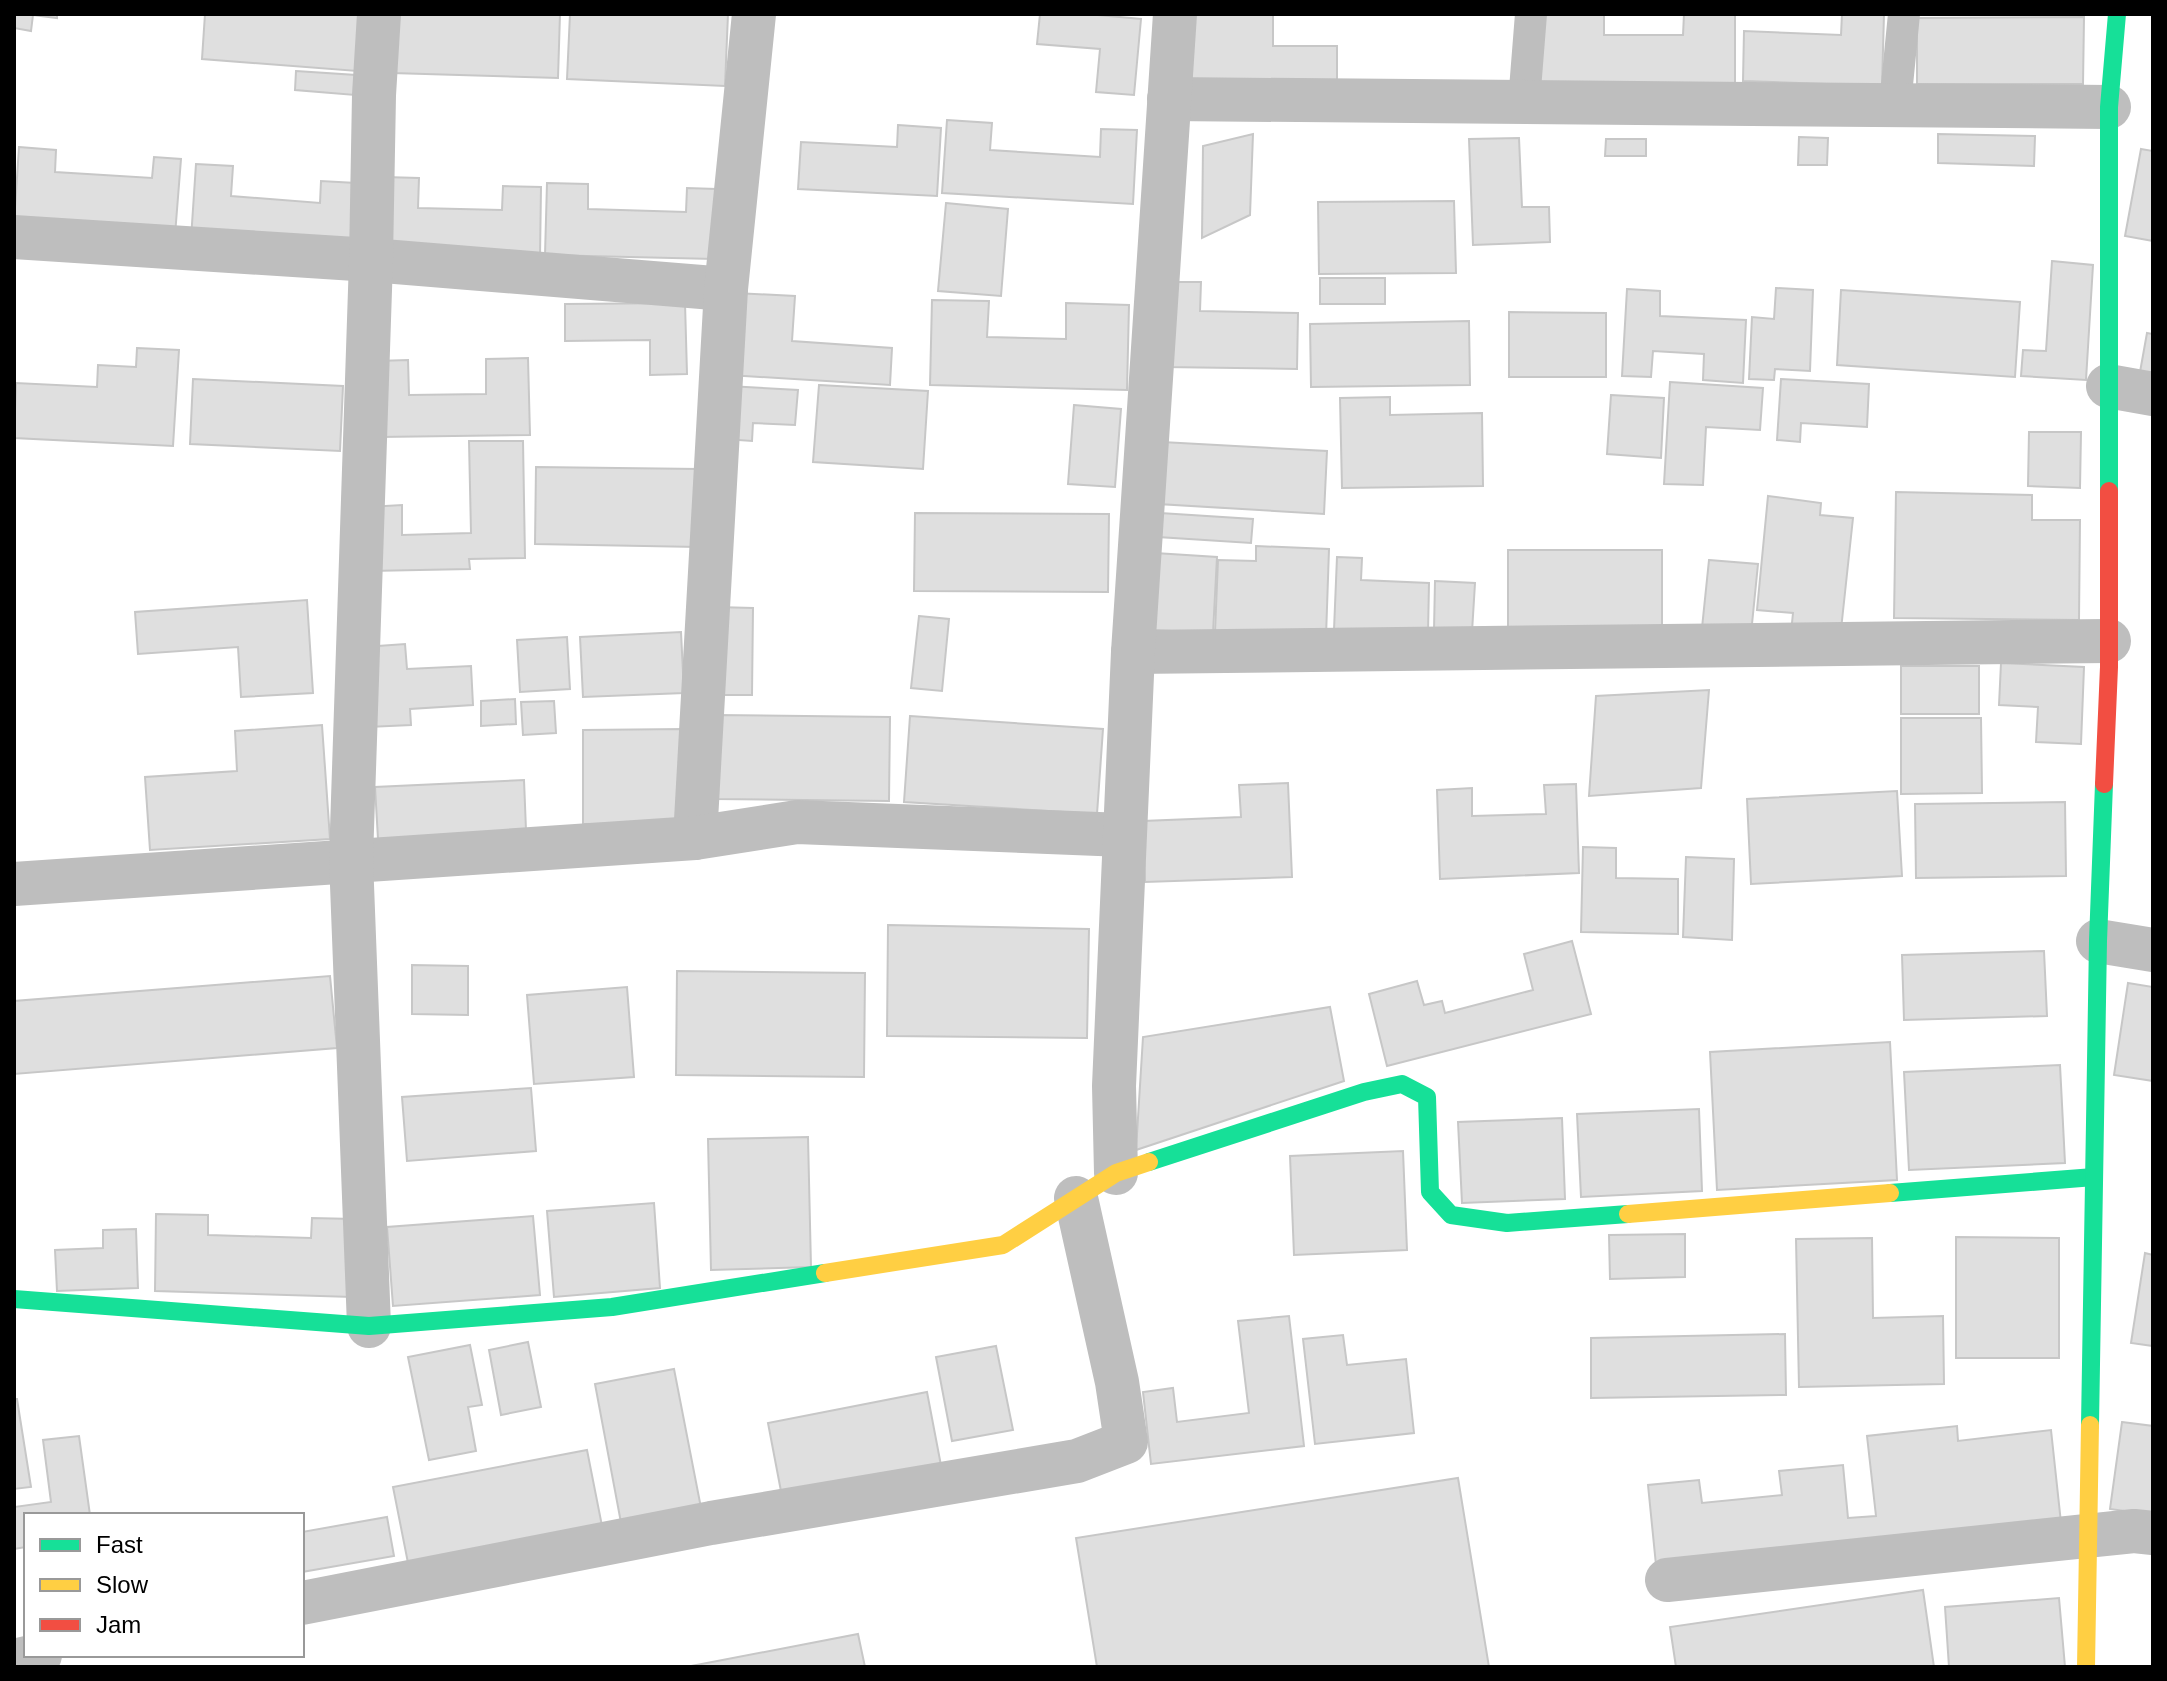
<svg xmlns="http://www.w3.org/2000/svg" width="2167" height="1681" font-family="Arial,sans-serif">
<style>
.building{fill:#dfdfdf;stroke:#c7c7c7;stroke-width:2}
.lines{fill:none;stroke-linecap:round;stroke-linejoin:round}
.lane{stroke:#bebebe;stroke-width:32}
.street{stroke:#bebebe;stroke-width:44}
.fast{stroke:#16e098;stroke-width:18}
.slow{stroke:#ffcf43;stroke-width:18}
.jam{stroke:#f24e42;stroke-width:18}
</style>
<rect width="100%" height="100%" fill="#fff"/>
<!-- building -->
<g class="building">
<path d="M14 14H57V18L33 15 31 31 14 28Z"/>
<path d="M205 14H361L357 71 202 59Z"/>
<path d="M394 14H560L558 78 392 73Z"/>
<path d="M570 14H728L725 86 567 79Z"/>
<path d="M1040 14H1087L1141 19 1134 95 1096 92 1100 49 1037 44Z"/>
<path d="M1188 14H1273V46H1337V94L1188 93Z"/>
<path d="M1539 14H1604V35H1683L1684 14H1735V85L1538 84Z"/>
<path d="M1842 14H1884L1882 86 1743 81 1744 31 1841 35Z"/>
<path d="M2084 17 2083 84H1917V18Z"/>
<path d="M296 71 356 75 355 95 295 90Z"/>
<path d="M947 120 992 123 990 150 1100 157 1101 129 1137 130 1133 204 942 193Z"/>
<path d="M898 125 941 128 937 196 798 189 801 142 897 147Z"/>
<path d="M1253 134 1250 215 1202 238 1203 146Z"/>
<path d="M1938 134 2035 136 2034 166 1938 163Z"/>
<path d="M1799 137 1828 138 1827 165H1798Z"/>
<path d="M1519 138 1522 207H1549L1550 242 1473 245 1469 139Z"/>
<path d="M1606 139H1646V156H1605Z"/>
<path d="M19 147 56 150 55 172 152 178 154 157 181 159 175 235 14 223Z"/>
<path d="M2141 149 2153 151V241L2125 236Z"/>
<path d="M196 164 233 166 231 196 320 203 321 181 356 183 351 251 191 239Z"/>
<path d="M384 177 419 178 418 208 502 210 503 186 541 187 540 257 382 253Z"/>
<path d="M547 183 588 184V209L686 212 687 188 716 189 714 259 545 255Z"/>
<path d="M1454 201 1456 273 1319 274 1318 202Z"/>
<path d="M946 203 1008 209 1001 296 938 291Z"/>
<path d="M2052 261 2093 265 2086 380 2021 376 2023 350 2046 351Z"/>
<rect x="1320" y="278" width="65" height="26"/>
<path d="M1165 282H1201L1200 311 1298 313 1297 369 1164 367Z"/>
<path d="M1776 288 1813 290 1810 371 1775 369 1774 380 1749 379 1752 317 1774 319Z"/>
<path d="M1627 289 1660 291V316L1746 320 1743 383 1703 380 1704 354 1653 351 1651 377 1622 376Z"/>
<path d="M1841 290 2020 302 2015 377 1837 365Z"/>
<path d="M735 293 795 296 792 341 892 348 890 385 729 375Z"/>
<path d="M932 300 989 301 987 337 1066 339V303L1129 305 1127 390 930 385Z"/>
<path d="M685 303 687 374 650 375V340L565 341V304Z"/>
<path d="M1509 312 1606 313V377H1509Z"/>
<path d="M1469 321 1470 385 1311 387 1310 324Z"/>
<path d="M2147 333 2153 334V374L2140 372Z"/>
<path d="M137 348 179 350 173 446 14 438 16 383 97 387 98 365 136 367Z"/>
<path d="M528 358 530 435 379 437 377 361 408 360 409 395 486 394V359Z"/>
<path d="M193 379 343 386 340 451 190 444Z"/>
<path d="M1781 379 1869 384 1867 427 1801 423 1800 442 1777 440Z"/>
<path d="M1670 382 1763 388 1760 430 1706 427 1703 485 1664 484Z"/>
<path d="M819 385 928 391 923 469 813 462Z"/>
<path d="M728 386 798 390 795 425 753 423 752 441 725 439Z"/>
<path d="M1611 395 1664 398 1661 458 1607 454Z"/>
<path d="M1390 397V415L1482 413 1483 486 1342 488 1340 398Z"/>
<path d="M1074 405 1121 409 1115 487 1068 484Z"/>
<path d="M2029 432H2081L2080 488 2028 486Z"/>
<path d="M469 441H523L525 558 469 559 470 569 369 571 368 507 402 505V535L471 533Z"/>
<path d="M1162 442 1327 451 1324 514 1158 504Z"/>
<path d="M536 467 699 469 698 547 535 544Z"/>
<path d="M1896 492 2032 495V520H2080L2079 620 1894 618Z"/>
<path d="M1768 496 1821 503 1820 515 1853 518 1840 639 1791 633 1793 613 1757 610Z"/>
<path d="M915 513 1109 514 1108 592 914 591Z"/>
<path d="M1160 513 1253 519 1251 543 1158 537Z"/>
<path d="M1256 546 1329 549 1326 637 1215 632 1218 560 1256 561Z"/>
<rect x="1508" y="550" width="154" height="81"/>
<path d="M1155 553 1217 557 1213 633 1152 630Z"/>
<path d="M1337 557 1362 558 1361 580 1429 583 1428 634 1334 630Z"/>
<path d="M1709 560 1758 564 1751 634 1702 628Z"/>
<path d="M1435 581 1475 583 1472 632 1434 630Z"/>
<path d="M307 600 313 693 241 697 238 647 138 654 135 612Z"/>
<path d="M716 607 753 608 752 695H715Z"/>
<path d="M919 616 949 619 942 691 911 688Z"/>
<path d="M681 632 684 693 583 697 580 637Z"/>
<path d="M567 637 570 689 520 692 517 640Z"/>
<path d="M405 644 407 669 471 666 473 705 410 709 411 725 368 727 364 647Z"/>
<path d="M2001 663 2084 667 2081 744 2036 742 2038 707 1999 705Z"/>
<rect x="1901" y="666" width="78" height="48"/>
<path d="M1709 690 1701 788 1589 796 1596 696Z"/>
<path d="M515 699 516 724 481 726V701Z"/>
<path d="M554 701 556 733 523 735 521 702Z"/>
<path d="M716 715 890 717 889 801 715 799Z"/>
<path d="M910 716 1103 729 1097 814 904 802Z"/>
<path d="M1901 718H1981L1982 793 1901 794Z"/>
<path d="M322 725 330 839 150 850 145 777 237 771 235 731Z"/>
<path d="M684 729V823L583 824V730Z"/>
<path d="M524 780 526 830 378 839 375 787Z"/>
<path d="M1288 783 1292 877 1145 882 1143 821 1241 817 1239 785Z"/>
<path d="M1576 784 1579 873 1440 879 1437 790 1472 788V816L1546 814 1544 785Z"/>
<path d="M1897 791 1902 876 1751 884 1747 799Z"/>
<path d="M2065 802 2066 876 1916 878 1915 804Z"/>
<path d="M1583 847 1616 848V878L1678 879V934L1581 932Z"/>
<path d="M1686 857 1734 859 1732 940 1683 937Z"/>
<path d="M888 925 1089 929 1087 1038 887 1036Z"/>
<path d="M1572 941 1591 1014 1387 1066 1369 994 1417 981 1424 1005 1442 1001 1445 1013 1533 990 1524 954Z"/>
<path d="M2044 951 2047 1016 1904 1020 1902 955Z"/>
<path d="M412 965 468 966V1015L412 1014Z"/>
<path d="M677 971 865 973 864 1077 676 1075Z"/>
<path d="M330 976 337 1048 14 1074V1001Z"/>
<path d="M2128 983 2153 987V1081L2114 1075Z"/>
<path d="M627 987 634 1077 534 1084 527 995Z"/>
<path d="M1330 1007 1344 1081 1136 1150 1143 1037Z"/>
<path d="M1890 1042 1897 1180 1717 1190 1710 1052Z"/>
<path d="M2060 1065 2065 1163 1909 1170 1904 1072Z"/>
<path d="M531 1088 536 1151 407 1161 402 1097Z"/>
<path d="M1699 1109 1702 1191 1581 1197 1577 1114Z"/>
<path d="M1562 1118 1565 1199 1462 1203 1458 1122Z"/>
<path d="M808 1137 811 1267 711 1270 708 1139Z"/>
<path d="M1403 1151 1407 1250 1294 1255 1290 1156Z"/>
<path d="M654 1203 660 1288 554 1297 547 1211Z"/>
<path d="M156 1214 208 1215V1235L311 1238 312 1218 354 1219 352 1297 155 1291Z"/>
<path d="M533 1216 540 1295 393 1306 387 1227Z"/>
<path d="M136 1229 138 1288 57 1291 55 1250 103 1248V1230Z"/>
<path d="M1685 1234V1277L1610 1279 1609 1235Z"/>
<path d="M1956 1237 2059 1238V1358H1956Z"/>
<path d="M1872 1238 1873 1318 1943 1316 1944 1384 1799 1387 1796 1239Z"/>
<path d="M2145 1253 2153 1255V1346L2131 1343Z"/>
<path d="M1289 1316 1304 1446 1151 1464 1143 1392 1173 1388 1177 1422 1249 1413 1238 1321Z"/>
<path d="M1785 1334 1786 1395 1591 1398V1338Z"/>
<path d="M1343 1335 1347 1365 1406 1359 1414 1433 1315 1444 1303 1339Z"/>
<path d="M528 1342 541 1407 501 1415 489 1350Z"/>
<path d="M470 1345 482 1405 468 1407 476 1451 429 1460 408 1357Z"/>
<path d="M996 1346 1013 1430 952 1441 936 1357Z"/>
<path d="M674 1369 702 1513 622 1528 595 1384Z"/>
<path d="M927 1392 943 1476 784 1507 768 1423Z"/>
<path d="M14 1399H17L31 1487 14 1489Z"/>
<path d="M2122 1422 2153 1426V1515L2110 1509Z"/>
<path d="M1957 1426 1958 1441 2051 1430 2062 1532 1657 1575 1648 1485 1699 1480 1702 1503 1782 1495 1779 1471 1843 1465 1848 1518 1876 1516 1867 1436Z"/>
<path d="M79 1436 90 1515H26V1547L14 1549V1507L51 1502 43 1440Z"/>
<path d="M587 1450 603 1531 409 1568 393 1487Z"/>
<path d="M1458 1478 1489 1667H1097L1076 1538Z"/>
<path d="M387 1517 394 1556 302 1572V1532Z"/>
<path d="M1923 1590 1934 1667H1676L1670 1627Z"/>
<path d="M2059 1598 2065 1667H1949L1945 1607Z"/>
<path d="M858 1634 865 1667H686Z"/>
</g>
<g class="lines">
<!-- lane -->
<g class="lane">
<path d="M1524 102 1531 14"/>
<path d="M1895 105 1904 14"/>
</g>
<!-- street -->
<g class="street">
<path d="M1169 99 2109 107"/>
<path d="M14 237 371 260 726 289"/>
<path d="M2108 386 2153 394"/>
<path d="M1133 652 2109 641"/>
<path d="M695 838 726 289 754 14"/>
<path d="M14 884 695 838 797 822 1124 835"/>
<path d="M2098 941 2153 950"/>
<path d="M1116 1173 1114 1086 1133 652 1175 14"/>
<path d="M369 1326 351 859 371 260 374 95 379 14"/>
<path d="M1667 1580 2134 1531 2153 1533"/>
<path d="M302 1603 711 1523 1077 1461 1126 1442 1117 1382 1076 1198"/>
<path d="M14 1661 40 1655"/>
</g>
<!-- fast -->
<g class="fast">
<path d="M2109 491V107L2117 14"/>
<path d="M1149 1162 1364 1092 1402 1084 1427 1097 1430 1192 1451 1215 1507 1223 1628 1214"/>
<path d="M1890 1193 2094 1177"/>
<path d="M14 1299 369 1326 612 1307 825 1273"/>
<path d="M2090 1425 2098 941 2104 784"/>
</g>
<!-- slow -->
<g class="slow">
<path d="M1628 1214 1890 1193"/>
<path d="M825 1273 1003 1245 1116 1173 1149 1162"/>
<path d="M2086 1667 2090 1425"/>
</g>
<!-- jam -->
<path class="jam" d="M2104 784 2109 667V491"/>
</g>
<!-- border -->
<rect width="2167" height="1681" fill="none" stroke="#000000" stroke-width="32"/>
<!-- legend -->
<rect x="24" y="1513" width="280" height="144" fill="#ffffff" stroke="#999999" stroke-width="2"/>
<rect x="40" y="1539" width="40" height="12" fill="#16e098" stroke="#999999" stroke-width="2"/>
<text x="96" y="1553" font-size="24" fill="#000000">Fast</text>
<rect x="40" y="1579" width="40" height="12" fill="#ffcf43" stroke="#999999" stroke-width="2"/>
<text x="96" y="1593" font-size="24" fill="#000000">Slow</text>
<rect x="40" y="1619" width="40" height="12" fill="#f24e42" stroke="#999999" stroke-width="2"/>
<text x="96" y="1633" font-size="24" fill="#000000">Jam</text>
</svg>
